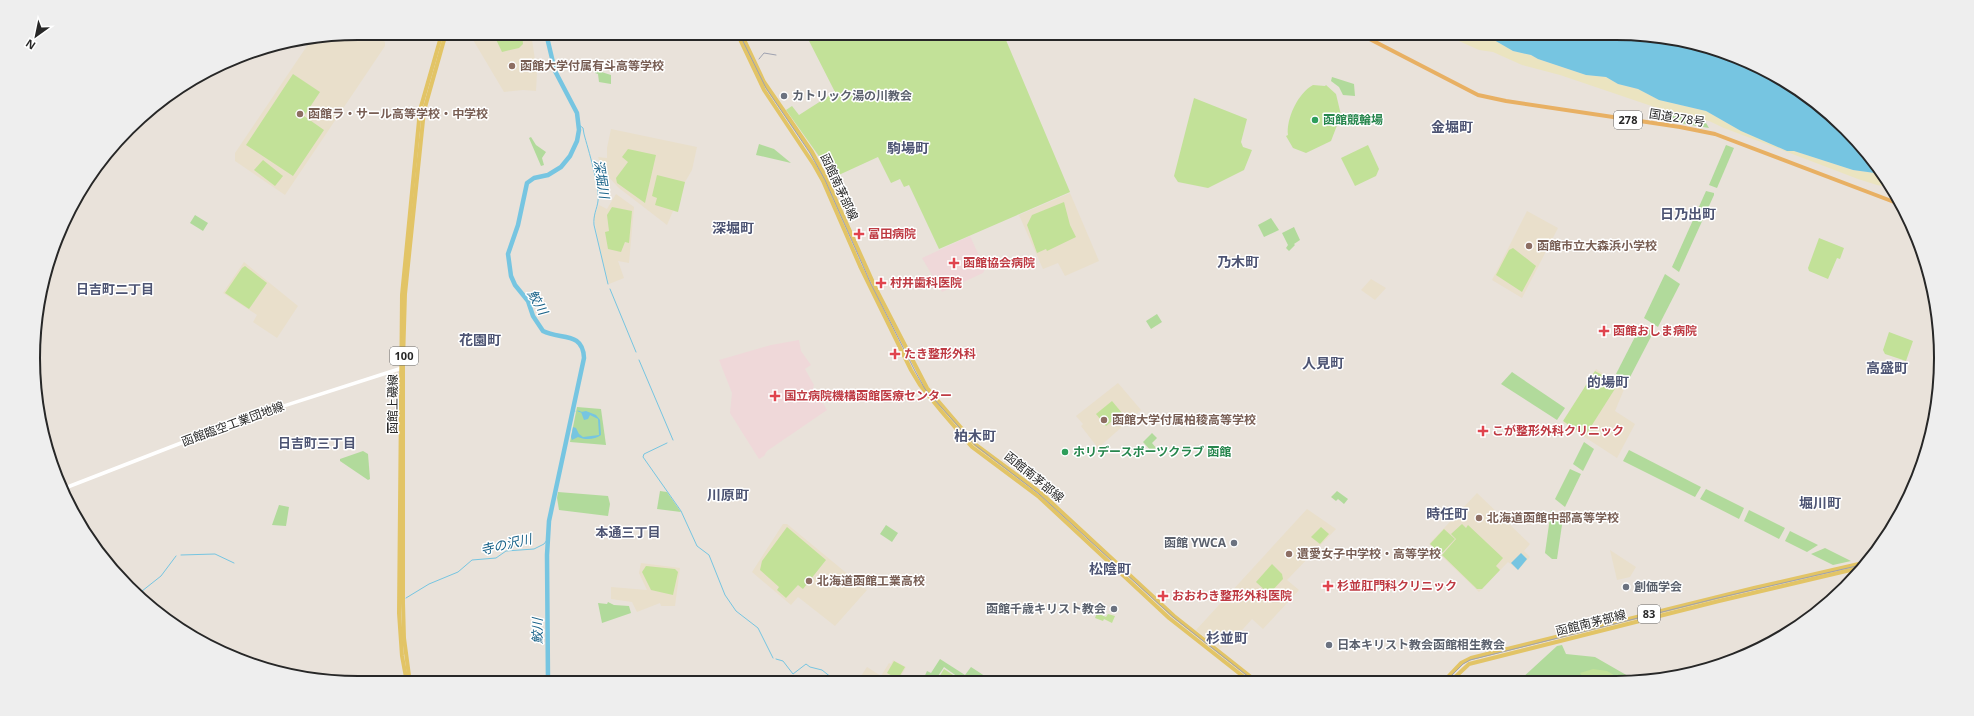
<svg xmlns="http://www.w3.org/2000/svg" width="1974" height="716" font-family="'Noto Sans','Noto Sans JP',sans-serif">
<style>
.education{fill:#e9dfcb}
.medical{fill:#efd8d9}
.green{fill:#b1da9b}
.sand{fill:#ebe4c0}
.pitch{fill:#c2e198}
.water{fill:#76c5e1}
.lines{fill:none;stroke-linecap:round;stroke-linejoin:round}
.stream{stroke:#76c5e1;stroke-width:1}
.river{stroke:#76c5e1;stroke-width:4.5}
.secondary{stroke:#fff;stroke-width:3.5}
.primary{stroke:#e2c466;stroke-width:4}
.trunk{stroke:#e8b063;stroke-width:4}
.tram{stroke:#9ea1b0;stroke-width:1}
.education-dot{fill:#8d6e63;stroke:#fff;stroke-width:1.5}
.worship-dot{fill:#6b7280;stroke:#fff;stroke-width:1.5}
.leisure-dot{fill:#2e9e5b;stroke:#fff;stroke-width:1.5}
.health-dot{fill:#e0444e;stroke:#fff;stroke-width:1.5}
.labels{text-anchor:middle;stroke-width:3;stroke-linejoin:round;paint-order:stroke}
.shield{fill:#fff;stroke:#686868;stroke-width:1}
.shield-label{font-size:11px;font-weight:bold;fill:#272727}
.education-label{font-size:12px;font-weight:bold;fill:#785e54;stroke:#fff;text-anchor:start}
.worship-label{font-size:12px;font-weight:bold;fill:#5b616d;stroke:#fff;text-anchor:start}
.street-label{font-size:12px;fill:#272727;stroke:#fff}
.leisure-label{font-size:12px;font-weight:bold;fill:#27864d;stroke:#fff;text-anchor:start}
.health-label{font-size:12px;font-weight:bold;fill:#be3a42;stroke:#fff;text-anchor:start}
.water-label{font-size:13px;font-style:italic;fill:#1a6389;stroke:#fff}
.neighbourhood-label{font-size:13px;font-weight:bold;fill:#4d5473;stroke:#fff}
.quarter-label{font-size:14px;font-weight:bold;fill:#4d5473;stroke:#fff}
.rim{fill:none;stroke:#272727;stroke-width:2}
</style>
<rect width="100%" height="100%" fill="#e9e2da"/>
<!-- education -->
<g class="education">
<path d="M358 33H371L385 42V46L285 195 235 161V153L313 37Z"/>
<path d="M469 33H531L537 73 536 91 523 90 504 92Z"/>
<path d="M611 129 697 147 692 170 685 182 677 212 673 211 667 225 619 188 604 172 598 157 607 158V148Z"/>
<path d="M1070 193 1099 261 1065 276 1058 263 1043 269 1019 215Z"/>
<path d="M616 194 634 207 629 263 618 261 624 278 609 284 602 258 594 218 599 205 607 209Z"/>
<path d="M1527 211 1558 228 1522 298 1492 280Z"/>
<path d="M244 262 298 306 277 338 253 322 257 315 223 293Z"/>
<path d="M1371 279 1386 288 1375 300 1361 290Z"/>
<path d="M1596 369 1625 387 1615 411 1635 424 1617 458 1563 423Z"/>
<path d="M1118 383 1141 410 1098 448 1081 426 1083 424 1076 416Z"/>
<path d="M1477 493 1530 544 1524 551 1530 557 1518 570 1508 562 1479 592 1429 544Z"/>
<path d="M1307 509 1336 529 1287 580 1299 590 1263 629 1252 619 1227 647 1223 646 1220 649 1196 630Z"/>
<path d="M783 524H787L867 590 835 626 798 597 791 605 752 572Z"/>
<path d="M1610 550 1636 567 1630 577 1617 580Z"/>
<path d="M641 563 680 568 675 606H661L660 603 637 612 632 602 611 599V587L647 590 639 573Z"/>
<path d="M893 660 906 667 898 682H857L867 667 881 676 889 663 891 664Z"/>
</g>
<!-- medical -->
<g class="medical">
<path d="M970 236 985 269 983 273 942 292 922 258Z"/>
<path d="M799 340 801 351 811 365 805 369 814 385 813 387 827 410 767 451 764 456 759 459 730 413 732 393 719 360 771 345Z"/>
</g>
<!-- green -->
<g class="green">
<path d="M595 70 611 75V84L599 82 598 74 595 73Z"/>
<path d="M1332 77 1354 84 1355 96 1343 95 1339 87 1331 81Z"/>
<path d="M1667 114 1706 123 1709 128 1680 123 1678 120 1664 116Z"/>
<path d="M531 137 536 145 546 152 542 158 544 165 541 166 529 138Z"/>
<path d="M759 144 774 149 791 163 756 155Z"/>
<path d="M1726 145 1734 148 1717 188 1709 185Z"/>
<path d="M1706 191 1714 193V195L1679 272 1672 267Z"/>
<path d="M195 215 208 223 203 231 190 223Z"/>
<path d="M1271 218 1279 230 1264 237 1258 225Z"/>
<path d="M1294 227 1300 240 1294 244 1295 245 1289 251 1286 248 1288 245 1282 233Z"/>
<path d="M1665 274 1680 284 1658 327 1644 318Z"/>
<path d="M1157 314 1162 322 1151 329 1146 321Z"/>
<path d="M1641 325 1654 331 1628 381 1616 374Z"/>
<path d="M1512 372 1565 408 1557 420 1501 384Z"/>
<path d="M577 407 601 409 606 445 570 442Z"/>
<path d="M1152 433 1157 438 1152 443 1157 449 1153 453 1143 442Z"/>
<path d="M1584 442 1594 449 1583 471 1573 464Z"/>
<path d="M1629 450 1701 487 1695 497 1623 461Z"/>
<path d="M363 451 368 454 370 479 368 480 340 461V459Z"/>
<path d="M1570 469 1581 474 1565 507 1555 499Z"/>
<path d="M1706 489 1744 508 1739 519 1700 499Z"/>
<path d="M660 491 667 492 681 512 657 509Z"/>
<path d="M1337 491 1348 499 1344 504 1338 499 1336 501 1331 497Z"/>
<path d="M558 492 608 496 610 504 608 516 559 510 557 498Z"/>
<path d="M279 505 289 507 286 526 272 525Z"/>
<path d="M1551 510 1563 518 1557 559H1552L1545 553Z"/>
<path d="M1749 510 1785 528 1779 539 1744 521Z"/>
<path d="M886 525 898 533 892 542 880 534Z"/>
<path d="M1790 531 1818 545 1807 552 1785 541Z"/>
<path d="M1825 548 1851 561 1833 565 1811 554Z"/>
<path d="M608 602 614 605 629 606 631 613 602 623 598 603 607 604Z"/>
<path d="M1562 645 1566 654 1595 657 1635 680H1520L1557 646Z"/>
<path d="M940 659 965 675 971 667 994 682H965L944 667 934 682H922L927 671 931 673Z"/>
</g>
<!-- sand -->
<path class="sand" d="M1441 33H1471L1477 37 1494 40 1513 51 1531 55 1538 59 1586 75 1606 77 1618 84 1638 89 1659 100 1706 111 1741 131 1787 151H1794L1853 170 1882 174 1892 188 1877 185 1858 179 1724 128 1709 121 1683 115 1681 116 1560 75 1522 65 1493 52 1479 50Z"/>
<!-- pitch -->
<g class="pitch">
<path d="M493 33H522L523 44 519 48 502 52Z"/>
<path d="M805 33H1003L1070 192 939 249 909 185 904 187 900 179 891 183 878 157 830 179 821 159 786 110 792 106 799 115 835 92Z"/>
<path d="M293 74 320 92 304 116 324 130 293 176 246 145Z"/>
<path d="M1313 85 1325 86 1326 85 1336 94 1341 115 1331 141 1306 153 1293 148 1286 136 1288 135C1286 119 1298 93 1313 85Z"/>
<path d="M1194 98 1247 119 1241 142 1243 147 1252 150 1244 170 1208 188 1178 182 1174 176Z"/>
<path d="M1368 145 1379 169 1376 176 1355 186 1341 158Z"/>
<path d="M628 149 656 155 645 203 617 183 616 178 628 162 622 157Z"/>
<path d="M263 160 283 176 275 186 254 170Z"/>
<path d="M657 175 685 182 678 212 655 205 657 198 652 196Z"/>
<path d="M1064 202 1070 225 1076 237 1047 251 1046 249 1037 253 1027 225 1032 215Z"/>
<path d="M612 207 632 211 629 243 625 242 621 252 608 249 605 232 609 231 607 215Z"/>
<path d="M1819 238 1844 248 1840 259 1837 258 1828 279 1809 271 1808 268Z"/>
<path d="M1513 248 1536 266 1522 292 1496 275 1509 250Z"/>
<path d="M245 266 267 283 249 309 225 293 242 268Z"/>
<path d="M1889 332 1913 341 1906 361 1885 354 1883 350Z"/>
<path d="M1595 371 1618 384 1585 436 1563 421Z"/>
<path d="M1112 401 1122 413 1106 426 1096 414Z"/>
<path d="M1462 524 1466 528 1468 525 1503 558 1496 566 1500 570 1482 589H1477L1442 555 1456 539 1451 534Z"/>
<path d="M787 527 826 560 803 589 798 585 786 598 777 590 779 587 760 570 762 561Z"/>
<path d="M1321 527 1329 534 1320 544 1311 537Z"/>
<path d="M1444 529 1455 539 1441 554 1430 544Z"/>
<path d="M1272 564 1282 574 1283 579 1269 594 1256 582Z"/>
<path d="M646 566 675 569 678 572 673 595 651 590 642 572Z"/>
<path d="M1097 613 1106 617 1108 614 1115 616 1112 623 1104 619 1103 621 1095 618Z"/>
<path d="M894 661 905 667 898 679 887 673Z"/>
<path d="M944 669 964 682H936Z"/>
<path d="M1593 669 1607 671 1619 678 1618 680H1573L1574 675 1580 677 1582 676 1580 673Z"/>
</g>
<!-- water -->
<g class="water">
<path d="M1471 33H1616L1700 44 1760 66 1814 100 1860 144 1882 174 1853 170 1794 151H1787L1741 131 1706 111 1659 100 1638 89 1618 84 1606 77 1586 75 1538 59 1531 55 1513 51 1494 40 1477 37Z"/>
<path d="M586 411 596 415 600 420 601 435C595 440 584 440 578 437L572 440 571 437 573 427 576 428 579 434 583 437 599 435 598 419 590 415 588 419 584 420 581 412Z"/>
<path d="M1521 553 1527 559 1518 570 1511 563Z"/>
</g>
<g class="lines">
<!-- stream -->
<g class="stream">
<path d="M578 124 583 128 584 134C588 149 600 187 598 201 597 209 593 215 594 225L608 284"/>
<path d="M610 289 636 352"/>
<path d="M639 360 673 440"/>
<path d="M572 410 575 411"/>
<path d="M578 411 581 412"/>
<path d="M667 443 644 454 643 457 681 511 697 546 709 555 725 595 736 611 758 628 773 658"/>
<path d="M181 555 215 554 234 563"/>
<path d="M137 595 161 576 176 556"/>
<path d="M406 598 429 584 458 572 472 560 496 558 506 551 534 549 544 544 547 540"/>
<path d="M776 659 783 661 793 674 806 664 810 667 822 670 837 682"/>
</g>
<!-- river -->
<path class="river" d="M546 33 555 71 577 113 579 130 577 141 570 156 561 167 548 175 534 178 527 183 518 225 508 254 511 276 515 285 528 301 533 316 543 331C560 340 583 331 584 358L549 521 547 555 548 683"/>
<!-- secondary -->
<path class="secondary" d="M65 488 243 419 402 368"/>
<!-- primary -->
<g class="primary">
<path d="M737 33 764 90 814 165 823 181 860 266 911 370 920 385 942 412 972 447 1039 497 1169 618 1249 681"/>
<path d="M741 33 764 82 812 152 826 178 876 289 927 388 975 444 1041 493 1174 616 1256 681"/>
<path d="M1444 681 1461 663 1471 658 1754 588 1863 563"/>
<path d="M1451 681 1469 664 1719 601 1859 568"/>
<path d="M407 683 402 656 399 613 402 295 420 110 442 33"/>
<path d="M410 683 404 638 403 603V361L405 294 424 111 446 33"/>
</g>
<!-- trunk -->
<path class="trunk" d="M1358 33 1478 95 1506 101 1680 127 1715 134 1902 205"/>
<!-- tram -->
<g class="tram">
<path d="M739 33 766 88 810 153 825 180 871 284 915 371 925 389 975 445 1039 494 1173 617 1254 681"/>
<path d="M759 59 764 53 776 55"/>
<path d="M1446 681 1463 664 1470 660 1718 598 1861 565"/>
</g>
</g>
<!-- markers -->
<g class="education-dot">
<circle cx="512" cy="66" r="4"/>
<circle cx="300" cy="114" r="4"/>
<circle cx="1529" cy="246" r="4"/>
<circle cx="1104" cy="420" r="4"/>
<circle cx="1479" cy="518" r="4"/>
<circle cx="1289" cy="554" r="4"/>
<circle cx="809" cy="581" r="4"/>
</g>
<g class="worship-dot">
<circle cx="784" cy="96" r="4"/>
<circle cx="1234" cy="543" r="4"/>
<circle cx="1626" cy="587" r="4"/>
<circle cx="1114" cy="609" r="4"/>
<circle cx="1329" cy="645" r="4"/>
</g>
<g class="leisure-dot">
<circle cx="1315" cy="120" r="4"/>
<circle cx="1065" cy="452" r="4"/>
</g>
<g class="health-dot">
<path d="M857 228h4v4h4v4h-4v4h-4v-4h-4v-4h4z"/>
<path d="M952 257h4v4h4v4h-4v4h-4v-4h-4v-4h4z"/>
<path d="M879 277h4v4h4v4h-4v4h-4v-4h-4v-4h4z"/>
<path d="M1602 325h4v4h4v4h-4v4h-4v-4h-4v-4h4z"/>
<path d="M893 348h4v4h4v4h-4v4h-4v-4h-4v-4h4z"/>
<path d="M773 390h4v4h4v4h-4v4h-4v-4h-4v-4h4z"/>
<path d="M1481 425h4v4h4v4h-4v4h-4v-4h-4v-4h4z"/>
<path d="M1326 580h4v4h4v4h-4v4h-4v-4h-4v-4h4z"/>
<path d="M1161 590h4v4h4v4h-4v4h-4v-4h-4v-4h4z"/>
</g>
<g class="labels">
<!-- shield labels -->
<g class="shield">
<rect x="1614" y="111" width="28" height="18" rx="3"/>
<rect x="390" y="347" width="28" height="18" rx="3"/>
<rect x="1638" y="605" width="22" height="18" rx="3"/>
</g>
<g class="shield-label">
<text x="1628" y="124">278</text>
<text x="404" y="360">100</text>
<text x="1649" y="618">83</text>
</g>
<!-- education labels -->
<g class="education-label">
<text x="520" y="70">函館大学付属有斗高等学校</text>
<text x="308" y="118">函館ラ・サール高等学校・中学校</text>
<text x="1537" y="250">函館市立大森浜小学校</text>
<text x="1112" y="424">函館大学付属柏稜高等学校</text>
<text x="1487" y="522">北海道函館中部高等学校</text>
<text x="1297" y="558">遺愛女子中学校・高等学校</text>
<text x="817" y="585">北海道函館工業高校</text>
</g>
<!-- worship labels -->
<g class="worship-label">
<text x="792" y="100">カトリック湯の川教会</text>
<text x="1226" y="547" text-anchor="end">函館 YWCA</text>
<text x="1634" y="591">創価学会</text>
<text x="1106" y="613" text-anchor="end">函館千歳キリスト教会</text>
<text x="1337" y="649">日本キリスト教会函館相生教会</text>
</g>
<!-- street labels -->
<g class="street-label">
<text transform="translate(1677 118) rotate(9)" y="4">国道278号</text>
<text transform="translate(839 187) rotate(65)" y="4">函館南茅部線</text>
<text transform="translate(393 404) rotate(-90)" y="4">函館上磯線</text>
<text transform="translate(233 424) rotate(-20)" y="4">函館臨空工業団地線</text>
<text transform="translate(1034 477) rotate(39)" y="4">函館南茅部線</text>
<text transform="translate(1591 623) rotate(-14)" y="4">函館南茅部線</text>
</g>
<!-- leisure labels -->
<g class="leisure-label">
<text x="1323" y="124">函館競輪場</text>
<text x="1073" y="456">ホリデースポーツクラブ 函館</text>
</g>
<!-- health labels -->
<g class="health-label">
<text x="868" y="238">富田病院</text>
<text x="963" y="267">函館協会病院</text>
<text x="890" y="287">村井歯科医院</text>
<text x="1613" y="335">函館おしま病院</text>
<text x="904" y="358">たき整形外科</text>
<text x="784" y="400">国立病院機構函館医療センター</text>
<text x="1492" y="435">こが整形外科クリニック</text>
<text x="1337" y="590">杉並肛門科クリニック</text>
<text x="1172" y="600">おおわき整形外科医院</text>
</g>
<!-- water labels -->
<g class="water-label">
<text transform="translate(602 179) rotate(81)" y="5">深堀川</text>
<text transform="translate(538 302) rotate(61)" y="5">鮫川</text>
<text transform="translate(506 544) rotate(-13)" y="5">寺の沢川</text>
<text transform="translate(537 631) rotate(-90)" y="5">鮫川</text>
</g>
<!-- neighbourhood labels -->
<g class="neighbourhood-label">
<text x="115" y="294">日吉町二丁目</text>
<text x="317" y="448">日吉町三丁目</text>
<text x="628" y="537">本通三丁目</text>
</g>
<!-- quarter labels -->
<g class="quarter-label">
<text x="1452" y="132">金堀町</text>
<text x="908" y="153">駒場町</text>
<text x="1688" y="219">日乃出町</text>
<text x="733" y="233">深堀町</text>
<text x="1238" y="267">乃木町</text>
<text x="480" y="345">花園町</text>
<text x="1323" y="368">人見町</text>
<text x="1887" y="373">高盛町</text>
<text x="1608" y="387">的場町</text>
<text x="975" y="441">柏木町</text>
<text x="728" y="500">川原町</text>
<text x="1820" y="508">堀川町</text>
<text x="1447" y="519">時任町</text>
<text x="1110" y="574">松陰町</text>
<text x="1227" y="643">杉並町</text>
</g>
</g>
<!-- crop -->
<path d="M0 0H1974V716H0ZM358 40H1616A318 318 0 0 1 1934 358V358A318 318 0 0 1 1616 676H358A318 318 0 0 1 40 358V358A318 318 0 0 1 358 40Z" fill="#eee" fill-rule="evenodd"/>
<path class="rim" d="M358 40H1616A318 318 0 0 1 1934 358V358A318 318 0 0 1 1616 676H358A318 318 0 0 1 40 358V358A318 318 0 0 1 358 40Z"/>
<!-- north arrow -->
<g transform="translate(36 36) rotate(213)" stroke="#ffffff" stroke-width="3" paint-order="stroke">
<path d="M0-3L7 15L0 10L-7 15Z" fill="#272727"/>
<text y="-6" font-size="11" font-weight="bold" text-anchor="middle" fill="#272727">N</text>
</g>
</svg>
